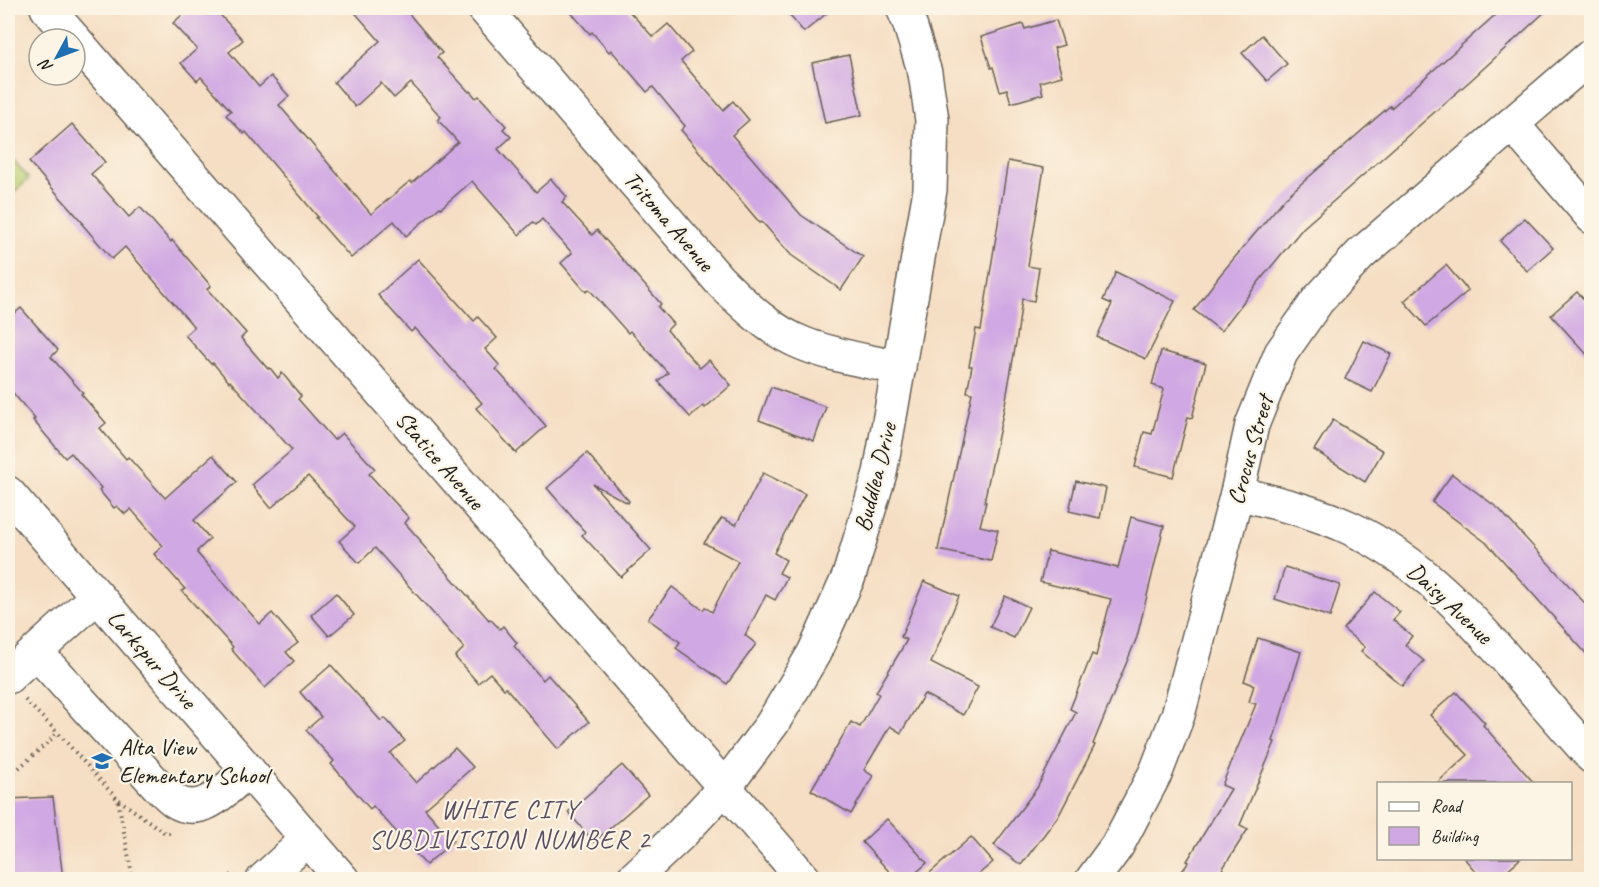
<svg xmlns="http://www.w3.org/2000/svg" width="1599" height="887" font-family="Caveat,sans-serif">
<style>
.green{fill:#b8cf73;stroke:#6a7648;stroke-width:1.5}
.building{fill:#d0a8e3}
.lines{fill:none;stroke-linecap:round;stroke-linejoin:round}
.minor-casing{stroke:#686056;stroke-width:36}
.path{stroke:#686056;stroke-width:4;stroke-dasharray:1.5 4.5;stroke-linecap:butt}
.minor{stroke:#fff;stroke-width:33}
.labels{text-anchor:middle;stroke-width:4.5;stroke-linejoin:round;paint-order:stroke}
.street-label{font-size:24px;fill:#1c1c1c;stroke:#fcf5e5}
.poi-label{font-size:24px;fill:#1c1c1c;stroke:#fcf5e5;text-anchor:start}
.neighbourhood-label{font-size:26px;letter-spacing:1.5px;fill:#5b4d62;stroke:#fcf5e5}
</style>
<rect width="100%" height="100%" fill="#fcf5e5"/>
<filter id="ink" filterUnits="userSpaceOnUse"><feTurbulence type="fractalNoise" baseFrequency=".0167" numOctaves="2"/><feDisplacementMap in="SourceGraphic" scale="12" xChannelSelector="R" yChannelSelector="G"/><feConvolveMatrix kernelMatrix="1 2 1 2 8 2 1 2 1" color-interpolation-filters="sRGB"/></filter>
<filter id="wash" filterUnits="userSpaceOnUse"><feTurbulence type="fractalNoise" baseFrequency=".008" numOctaves="4" result="noise"/><feDisplacementMap in="SourceGraphic" scale="24" xChannelSelector="R" yChannelSelector="G"/><feGaussianBlur stdDeviation="1.35" result="paint"/><feColorMatrix in="noise" values="0 0 0 0 0 0 0 0 0 0 0 0 0 0 0 0 0 1.4 0 .05"/><feComposite in="paint" operator="in"/></filter>
<g filter="url(#wash)">
<rect width="100%" height="100%" fill="#f5dec3"/>
<!-- green -->
<path class="green" d="M8 155 29 179 8 197Z"/>
<g id="blocks">
<!-- building -->
<g class="building">
<path d="M190 8H214L243 40 229 52 259 87 271 76 289 96 279 105 371 214 410 181 412 183 458 142 438 120 441 117 411 83 394 98 381 83 355 107 334 82 380 41 351 8H404L442 53 437 57 469 92 470 91 476 98 479 96 506 126 503 129 511 137 498 149 536 192 551 179 567 197 562 202 592 235 597 230 661 304 658 307 673 324 667 330 700 368 709 360 731 385 705 408 703 406 690 417 658 381 668 373 630 331 628 333 589 289 586 292 561 263 572 253 542 219 536 225 533 222 519 235 472 181 441 208 440 207 406 236 394 221 351 258 316 218 318 217 246 132 244 134 226 115 231 111 201 77 197 81 181 63 197 49 173 23Z"/>
<path d="M567 8H626L653 37 668 24 692 52 681 61 723 110 733 101 749 120 732 135 801 215 863 257 841 290 791 255 762 222 760 223 681 130 685 126 653 87 647 92 611 50 609 52 592 32 590 34Z"/>
<path d="M783 8H833L804 32Z"/>
<path d="M1503 8H1549L1471 80 1303 228 1261 279 1221 331 1194 310 1220 275 1286 197 1390 106 1391 108Z"/>
<path d="M1056 20 1064 45 1054 48 1062 76 1040 82 1043 94 1011 103 1007 89 1000 91 993 67 991 68 981 37 1023 24 1025 29Z"/>
<path d="M1262 35 1287 64 1267 81 1242 53Z"/>
<path d="M849 55 862 115 825 123 812 63Z"/>
<path d="M72 124 105 162 91 174 129 217 140 207 171 242 172 240 211 286 207 289 246 333 241 338 268 369 270 368 278 378 282 373 301 396 298 399 334 440 342 433 375 469 369 474 409 518 405 523 421 541 420 542 489 620 490 619 500 629 503 626 517 643 514 646 543 680 548 675 589 722 558 749 506 688 504 689 490 673 478 683 455 657 464 648 375 548 359 563 339 541 355 527 308 476 271 508 252 485 292 450 230 381 229 382 213 363 211 364 185 335 194 327 125 247 112 259 82 224 83 223 29 162Z"/>
<path d="M1008 161 1044 168 1028 266 1039 268 1034 301 1022 299 1017 337 1006 399 984 502H986L980 526 998 530 991 561 938 550 972 393 967 392 972 366H969L976 329 981 330Z"/>
<path d="M1525 218 1553 248 1527 271 1500 241Z"/>
<path d="M418 259 474 321 478 317 497 338 485 349 500 366 496 369 546 426 516 453 476 408 482 403 415 328 411 332 378 295Z"/>
<path d="M1446 265 1468 291 1426 326 1404 301Z"/>
<path d="M1116 272 1175 301 1146 359 1097 337 1112 304 1103 300Z"/>
<path d="M1577 292 1592 308V360L1551 315Z"/>
<path d="M21 308 58 350 51 357 83 393 81 394 106 423 100 428 126 459 128 457 165 498 213 455 237 482 194 520 210 539 197 551 198 552 197 553 260 624 272 613 298 643 286 652 294 661 265 688 231 649 233 647 182 591 185 589 154 554 163 546 131 509 125 514 117 506 114 508 99 490 101 488 71 453 65 458 33 420 35 419 8 387V319Z"/>
<path d="M1364 341 1391 354 1372 392 1345 379Z"/>
<path d="M1161 351 1206 363 1192 418 1188 417 1173 477 1135 467 1144 432 1152 434 1164 389 1152 385Z"/>
<path d="M771 387 826 407 814 441 759 420Z"/>
<path d="M1333 420 1383 451 1365 482 1314 450Z"/>
<path d="M587 453 629 501 628 503 593 484 651 550 621 577 582 535 585 532 547 488Z"/>
<path d="M763 473 805 494 774 553 786 560 779 573 787 577 775 600 766 595 745 635 756 644 727 684 676 648 680 642 648 619 672 587 703 610 705 607 712 612 738 561 704 543 722 518 736 525Z"/>
<path d="M1452 474 1499 509 1592 611V660L1488 544 1432 502Z"/>
<path d="M1076 481 1106 488 1100 518 1069 511Z"/>
<path d="M1131 517 1164 526 1137 637 1093 744 1095 745 1059 815 1021 865 994 845 1037 788 1076 712 1070 709 1092 654 1096 656 1111 599 1040 582 1048 551 1118 568Z"/>
<path d="M1285 567 1340 585 1330 617 1275 599Z"/>
<path d="M924 581 959 596 931 663 978 687 963 715 924 694 901 733 890 726 864 770 873 776 851 814 811 790 851 722 860 727 879 694 876 692 907 640 901 637Z"/>
<path d="M1375 592 1400 612 1393 620 1412 636 1405 645 1424 661 1402 686 1361 651 1365 647 1343 629Z"/>
<path d="M336 593 354 615 329 636 311 615Z"/>
<path d="M1005 596 1029 607 1014 638 990 627Z"/>
<path d="M1258 638 1301 652 1273 741 1275 742 1240 825 1248 829 1216 879H1176L1189 862 1187 861 1231 789 1222 785 1256 704 1249 702 1254 685 1244 681Z"/>
<path d="M331 665 381 721 385 718 405 741 390 753 416 783 455 748 473 767 425 809 453 841 426 865 373 806 370 809 331 764 334 761 306 730 321 717 300 692Z"/>
<path d="M1456 692 1485 723 1483 725 1534 783H1437L1468 755 1430 715Z"/>
<path d="M622 765 648 795 594 842 568 812Z"/>
<path d="M53 797 63 879H8V799Z"/>
<path d="M887 819 927 863 909 879H896L862 842Z"/>
<path d="M971 837 993 862 973 879H923Z"/>
<path d="M1464 858H1521L1497 879H1482Z"/>
</g>
</g>
</g>
<g filter="url(#ink)">
<use href="#blocks" fill-opacity="0" stroke="#686056" stroke-width="1.5"/>
<g class="lines">
<!-- minor casing -->
<g class="minor-casing">
<g id="minor">
<path d="M47 8 74 39"/>
<path d="M484 8 719 280C744 305 770 331 804 344 834 356 868 361 899 368"/>
<path d="M75 40 805 880"/>
<path d="M1512 124 1592 217"/>
<path d="M8 493 343 880"/>
<path d="M1237 493C1273 502 1316 512 1350 528 1421 562 1466 612 1516 670 1541 699 1566 728 1592 757"/>
<path d="M36 652 157 785C163 790 169 797 175 801 203 819 229 786 248 770"/>
<path d="M8 677 97 596"/>
<path d="M263 880 308 839"/>
<path d="M632 880 682 833 725 787 772 724 814 653 849 576 880 473 930 190 932 120 925 73 909 22 903 8"/>
<path d="M1092 880 1117 846 1156 772 1178 715 1237 493 1252 425 1281 353 1318 300 1361 254 1592 55"/>
</g>
</g>
<!-- path -->
<g class="path">
<path d="M25 700 58 733"/>
<path d="M11 799 8 778 58 733 118 800 133 880"/>
<path d="M119 800 165 833H173"/>
<path d="M226 880 235 872"/>
</g>
<!-- minor -->
<use href="#minor" class="minor"/>
</g>
</g>
<!-- icons -->
<defs>
<g id="school-bare" transform="scale(1.62)"><path d="M0-5L7-2L0 1L-7-2ZM-4 1L0 2.5L4 1V4Q0 6-4 4Z" fill="#1f6fb2" stroke="#fcf5e5" stroke-width="2.5" paint-order="stroke"/></g>
</defs>
<g fill-rule="evenodd">
<use href="#school-bare" x="102" y="761"/>
</g>
<g class="labels">
<!-- street labels -->
<g class="street-label">
<text transform="translate(669 221) rotate(49)" y="8">Tritoma Avenue</text>
<text transform="translate(1250 450) rotate(-74)" y="8">Crocus Street</text>
<text transform="translate(440 460) rotate(49)" y="8">Statice Avenue</text>
<text transform="translate(875 477) rotate(-76)" y="8">Buddlea Drive</text>
<text transform="translate(1450 603) rotate(43)" y="8">Daisy Avenue</text>
<text transform="translate(152 659) rotate(49)" y="8">Larkspur Drive</text>
</g>
<!-- poi labels -->
<g class="poi-label">
<text x="119" y="755">Alta View<tspan x="119" dy="28">Elementary School</tspan></text>
</g>
<!-- neighbourhood labels -->
<g class="neighbourhood-label">
<text x="510" y="818">WHITE CITY<tspan x="510" dy="30">SUBDIVISION NUMBER 2</tspan></text>
</g>
</g>
<!-- margin -->
<rect width="1599" height="887" fill="none" stroke="#fcf5e5" stroke-width="30"/>
<!-- legend -->
<rect x="1377" y="782" width="195" height="78" fill="#fcf5e5" stroke="#a29e95" stroke-width="1.5"/>
<rect x="1389" y="802" width="30" height="9" fill="#ffffff" stroke="#a29e95" stroke-width="1.5"/>
<text x="1431" y="812" font-size="18" fill="#1c1c1c">Road</text>
<rect x="1389" y="827" width="30" height="18" fill="#d0a8e3" stroke="#a29e95" stroke-width="1.5"/>
<text x="1431" y="842" font-size="18" fill="#1c1c1c">Building</text>
<!-- north arrow -->
<g transform="translate(57 57) rotate(229)"><circle r="28" fill="#fcf5e5" stroke="#a29e95" stroke-width="1.5"/>
<path d="M0-4.5L10 22L0 15L-10 22Z" fill="#1f6fb2"/>
<text y="-9" font-size="16" font-weight="bold" text-anchor="middle" fill="#1c1c1c">N</text>
</g>
</svg>
